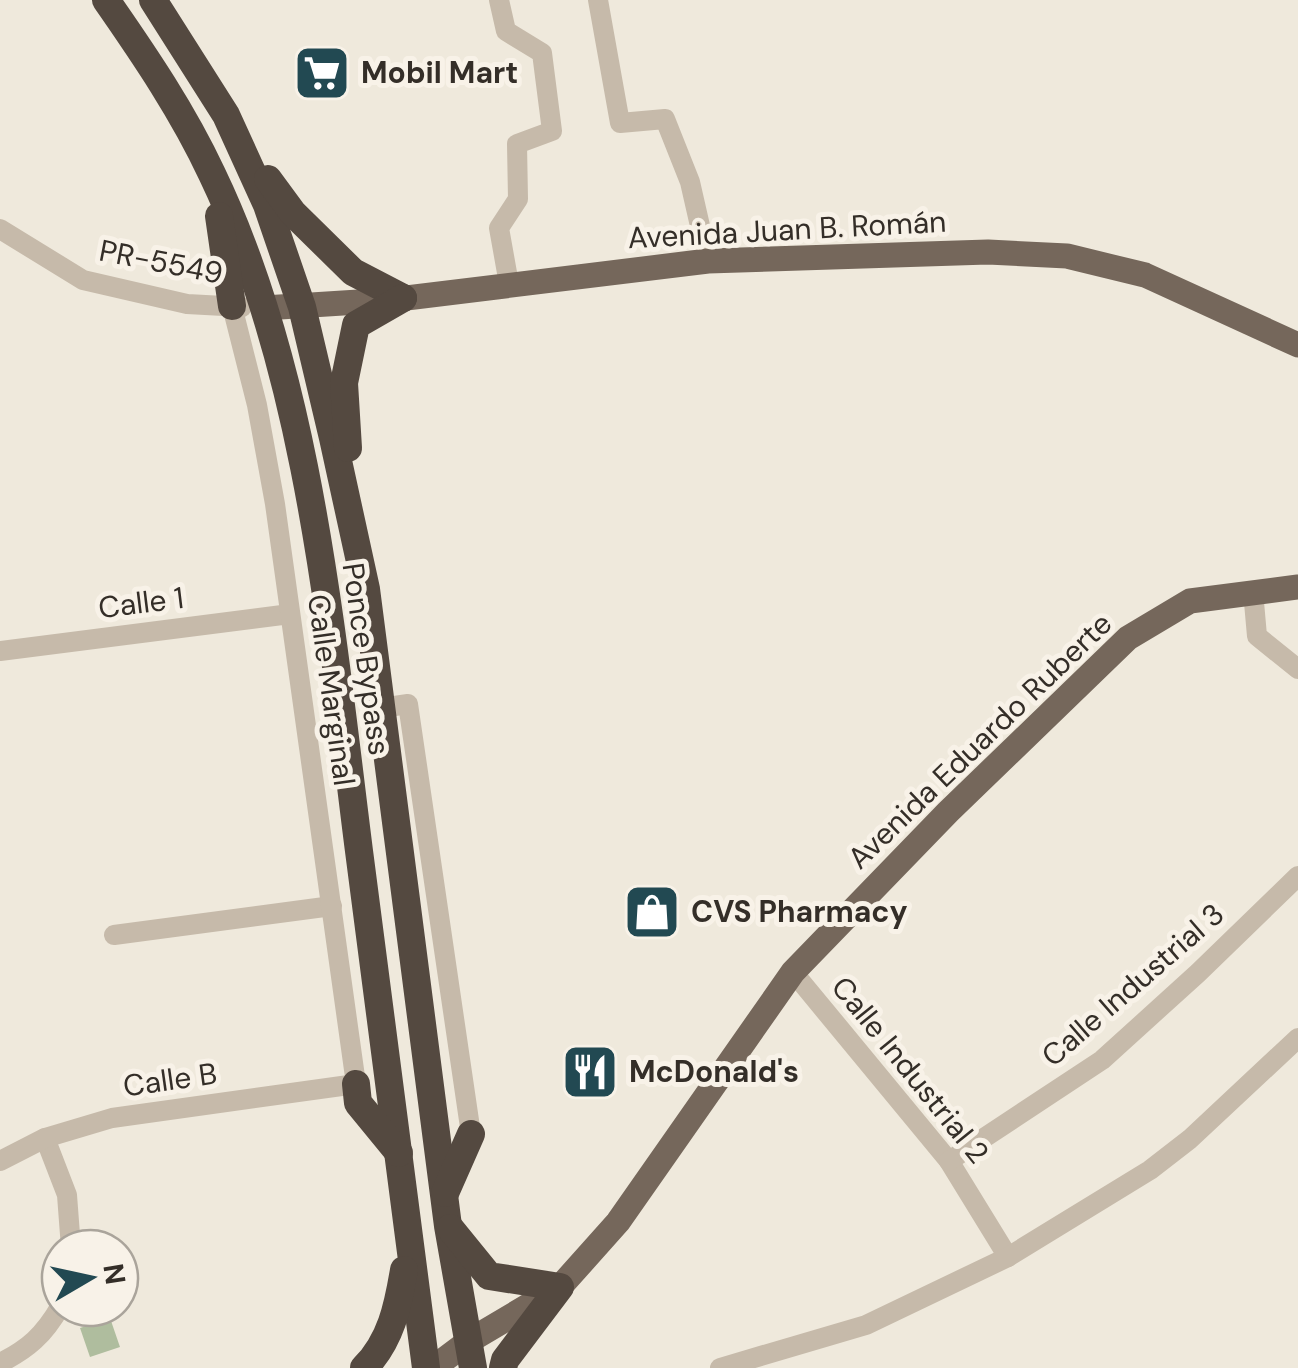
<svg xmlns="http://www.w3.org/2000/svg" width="1298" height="1368" font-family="'DM Sans',sans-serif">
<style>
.green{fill:#afbd9e}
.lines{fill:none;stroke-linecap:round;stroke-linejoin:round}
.minor{stroke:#c6baaa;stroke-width:20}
.major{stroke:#75675b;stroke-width:25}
.highway{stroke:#544940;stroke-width:28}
.labels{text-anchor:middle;stroke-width:10;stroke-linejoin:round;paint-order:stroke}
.poi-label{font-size:30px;font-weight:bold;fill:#342e28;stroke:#f8f2e8;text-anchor:start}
.street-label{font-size:30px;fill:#342e28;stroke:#f8f2e8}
</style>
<rect width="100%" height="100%" fill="#efe9dc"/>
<!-- green -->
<path class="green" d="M110 1318 120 1347 90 1357 80 1328Z"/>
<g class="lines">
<!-- minor -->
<g class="minor">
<path d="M499 0 506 31 542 53 552 131 517 144 518 199 499 228 509 284"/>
<path d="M598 0 620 123 665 119 690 182 708 261"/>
<path d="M0 229 83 280 187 304 242 307"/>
<path d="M1253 591 1257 636 1298 669"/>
<path d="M0 651 290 614"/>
<path d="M381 708 408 704 471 1134"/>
<path d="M114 935 332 906"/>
<path d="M793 972 949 1161 1008 1257"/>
<path d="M45 1138 67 1195 71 1248"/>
<path d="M0 1161 45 1138 112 1118 356 1084 275 504 257 405 232 306"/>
<path d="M949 1161 1102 1060 1198 973 1298 876"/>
<path d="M0 1363C28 1349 44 1335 60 1307"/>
<path d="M720 1368 866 1325 1008 1257 1150 1170 1190 1139 1298 1038"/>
</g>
<!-- major -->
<g class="major">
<path d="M264 308 390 300 708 261 988 252 1067 256 1145 275 1298 345"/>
<path d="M433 1368 469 1341 560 1287 618 1222 793 972 948 812 1128 638 1190 601 1298 587"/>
</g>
<!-- highway -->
<g class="highway">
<path d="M106 0C145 56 183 112 212 174 309 376 331 630 359 851 381 1023 405 1195 426 1368"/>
<path d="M153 0 226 115 267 205 302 307 333 438 366 589 448 1226 473 1368"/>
<path d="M268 179 293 213 353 272 403 298"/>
<path d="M219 216 232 306"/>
<path d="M348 448 344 383 356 325 403 298"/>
<path d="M356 1084 358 1103 399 1153"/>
<path d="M445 1193 471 1134"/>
<path d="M450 1228 489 1276 560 1287 505 1360 503 1368"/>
<path d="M364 1368C391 1341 398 1306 404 1270"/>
</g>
</g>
<!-- icons -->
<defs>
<g id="supermarket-square" transform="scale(2.875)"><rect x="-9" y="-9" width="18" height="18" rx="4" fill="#224952" stroke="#f8f2e8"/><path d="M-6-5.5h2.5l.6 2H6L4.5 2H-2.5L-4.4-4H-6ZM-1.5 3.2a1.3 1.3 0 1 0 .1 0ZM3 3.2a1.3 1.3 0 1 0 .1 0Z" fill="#fff"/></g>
<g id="shop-square" transform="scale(2.875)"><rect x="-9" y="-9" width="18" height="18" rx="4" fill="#224952" stroke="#f8f2e8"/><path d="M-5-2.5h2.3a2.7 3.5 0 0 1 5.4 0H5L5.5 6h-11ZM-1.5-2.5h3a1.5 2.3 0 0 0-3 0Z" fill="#fff"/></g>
<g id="restaurant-square" transform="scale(2.875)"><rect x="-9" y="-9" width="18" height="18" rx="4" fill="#224952" stroke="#f8f2e8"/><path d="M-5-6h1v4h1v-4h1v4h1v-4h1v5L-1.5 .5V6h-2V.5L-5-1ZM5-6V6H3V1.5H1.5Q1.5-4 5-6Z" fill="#fff"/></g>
</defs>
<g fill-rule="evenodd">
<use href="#supermarket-square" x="322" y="73"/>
<use href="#shop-square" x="652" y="912"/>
<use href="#restaurant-square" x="590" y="1072"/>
</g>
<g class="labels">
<!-- poi labels -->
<g class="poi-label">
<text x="361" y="83">Mobil Mart</text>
<text x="691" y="922">CVS Pharmacy</text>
<text x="629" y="1082">McDonald's</text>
</g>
<!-- street labels -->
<g class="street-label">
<text transform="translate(787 230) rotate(-3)" y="10">Avenida Juan B. Román</text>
<text transform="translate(161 262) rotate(11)" y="10">PR-5549</text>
<text transform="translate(141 603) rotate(-7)" y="10">Calle 1</text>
<text transform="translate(366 659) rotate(82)" y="10">Ponce Bypass</text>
<text transform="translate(331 690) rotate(82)" y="10">Calle Marginal</text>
<text transform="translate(980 741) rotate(-44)" y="10">Avenida Eduardo Ruberte</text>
<text transform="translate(1133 985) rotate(-41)" y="10">Calle Industrial 3</text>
<text transform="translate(910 1070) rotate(51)" y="10">Calle Industrial 2</text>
<text transform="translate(170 1080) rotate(-8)" y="10">Calle B</text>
</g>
</g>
<!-- north arrow -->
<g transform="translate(90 1278) rotate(81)"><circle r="48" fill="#f8f2e8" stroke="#aaa49b" stroke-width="2.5"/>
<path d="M0-8L18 38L0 25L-18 38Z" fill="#224952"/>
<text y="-15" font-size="28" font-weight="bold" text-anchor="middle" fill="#342e28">N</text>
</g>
</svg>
